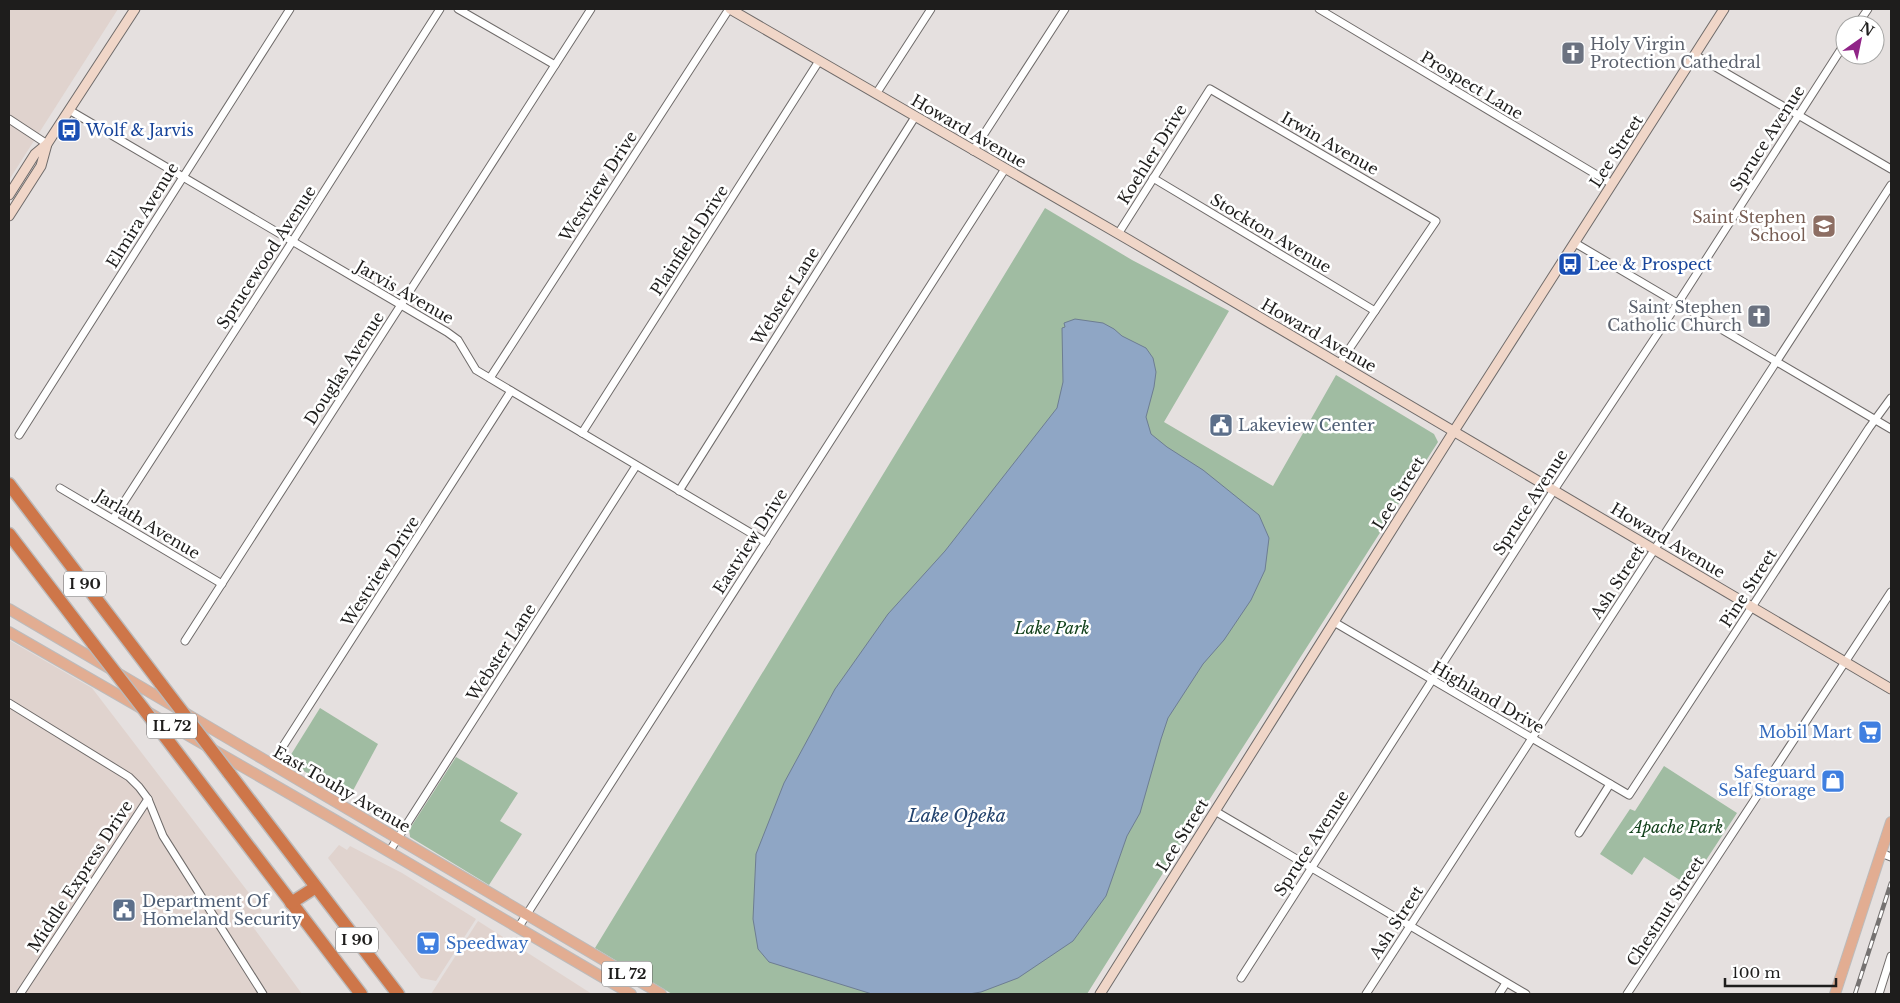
<svg xmlns="http://www.w3.org/2000/svg" width="1900" height="1003" font-family="'Libre Baskerville',serif">
<style>
.built{fill:#e0d3ce}
.green{fill:#a0bca2}
.water{fill:#8fa6c5;stroke:#6d7d92}
.lines{fill:none;stroke-linecap:round;stroke-linejoin:round}
.street-casing{stroke:#6f6b6a;stroke-width:9}
.secondary-casing{stroke:#6f6b6a;stroke-width:11}
.primary-casing{stroke:#bcbbbb;stroke-width:12}
.highway-casing{stroke:#bcbbbb;stroke-width:15}
.street{stroke:#fff;stroke-width:7}
.secondary{stroke:#f0d6c8;stroke-width:9}
.primary{stroke:#e2ad92;stroke-width:10}
.highway{stroke:#ce7649;stroke-width:12}
.rail-casing{stroke:#757271;stroke-width:4.5}
.rail{stroke:#fff;stroke-width:2.5;stroke-dasharray:8;stroke-linecap:butt}
.highway-bridge-casing{stroke:#bcbbbb;stroke-width:15;stroke-linecap:butt}
.highway-bridge{stroke:#ce7649;stroke-width:12}
.labels{text-anchor:middle;stroke-width:5;stroke-linejoin:round;paint-order:stroke}
.shield{fill:#fff;stroke:#626160;stroke-width:1}
.shield-label{font-size:15px;font-weight:bold;fill:#1e1d1c}
.worship-label{font-size:16px;fill:#5b616d;stroke:#fff;text-anchor:start}
.street-label{font-size:16px;fill:#1e1d1c;stroke:#fff}
.transit-label{font-size:16px;fill:#164399;stroke:#fff;text-anchor:start}
.education-label{font-size:16px;fill:#785e54;stroke:#fff;text-anchor:end}
.service-label{font-size:16px;fill:#4e5e75;stroke:#fff;text-anchor:start}
.park-label{font-size:16px;font-style:italic;fill:#13421c;stroke:#fff}
.shop-label{font-size:16px;fill:#366cbe;stroke:#fff;text-anchor:end}
.water-label{font-size:18px;font-style:italic;fill:#22426d;stroke:#fff}
</style>
<rect width="100%" height="100%" fill="#e5e0df"/>
<!-- built -->
<g class="built">
<path d="M9 9H118L9 180Z"/>
<path d="M9 640 92 688 262 910 253 927 302 994H9Z"/>
<path d="M339 845 347 850 350 846 402 873 476 919 436 981 421 978 328 858Z"/>
<path d="M478 921 592 994H431Z"/>
</g>
<!-- green -->
<g class="green">
<path d="M1045 208 1132 260 1229 311 1164 422 1273 486 1336 375 1434 434 1438 442 1197 819 1087 994H672L595 948Z"/>
<path d="M320 708 378 744 349 798 287 761Z"/>
<path d="M456 757 518 793 500 821 522 834 489 885 410 837 409 830Z"/>
<path d="M1664 766 1737 813 1689 886 1644 857 1632 875 1600 854 1630 809 1635 811Z"/>
</g>
<!-- water -->
<path class="water" d="M1075 319 1103 323 1114 329 1122 336 1146 348 1153 358 1156 372 1154 387 1146 417 1151 434 1167 447 1203 470 1259 515 1269 538 1265 570 1251 600 1224 640 1203 664 1168 718 1161 739 1140 813 1127 836 1106 896 1073 941 1018 978 981 992 969 994H872L769 962 758 949 753 919 756 854 784 783 835 689 852 665 888 614 945 551 1057 408 1063 382 1062 328 1065 327 1064 323Z"/>
<g class="lines">
<!-- street casing -->
<g class="street-casing">
<g id="street">
<path d="M458 9 555 65"/>
<path d="M1319 9 1612 184"/>
<path d="M1857 25 1868 9"/>
<path d="M1695 55 1891 169"/>
<path d="M876 94 931 9"/>
<path d="M69 110 447 332 458 340 476 370 766 542"/>
<path d="M9 119 47 144"/>
<path d="M973 151 1065 9"/>
<path d="M1153 178 1375 311"/>
<path d="M1118 234 1210 89 1436 221 1339 364"/>
<path d="M1575 243 1891 429"/>
<path d="M490 378 729 9"/>
<path d="M582 433 819 61"/>
<path d="M19 435 290 9"/>
<path d="M60 488 222 584"/>
<path d="M679 491 915 117"/>
<path d="M113 519 292 242 440 9"/>
<path d="M1334 622 1629 795 1869 428 1891 398"/>
<path d="M185 641 591 9"/>
<path d="M9 703 129 777 139 787 148 799 163 836 263 994"/>
<path d="M271 765 511 391"/>
<path d="M1215 811 1526 994"/>
<path d="M1579 833 1610 784"/>
<path d="M389 852 636 466"/>
<path d="M1881 853 1891 857"/>
<path d="M518 928 1005 169"/>
<path d="M1241 978 1554 490 1678 303 1845 43"/>
<path d="M20 994 148 799"/>
<path d="M1366 994 1891 185"/>
<path d="M1499 994 1506 983"/>
<path d="M1627 994 1891 592"/>
<path d="M1879 994 1891 956"/>
</g>
</g>
<!-- secondary casing -->
<g class="secondary-casing">
<g id="secondary">
<path d="M730 9 1129 240 1891 689"/>
<path d="M9 195 35 154 47 144"/>
<path d="M9 216 41 166 47 144 135 9"/>
<path d="M1100 994 1454 431 1724 9"/>
</g>
</g>
<!-- primary casing -->
<g class="primary-casing">
<g id="primary">
<path d="M9 609C226 738 443 867 661 994"/>
<path d="M9 632 335 820 631 994"/>
<path d="M1835 994 1891 822"/>
</g>
</g>
<!-- highway casing -->
<g class="highway-casing">
<g id="highway">
<path d="M9 484 161 684"/>
<path d="M9 534 94 645"/>
<path d="M163 734 361 994"/>
<path d="M229 773 398 994"/>
<path d="M291 903 316 887"/>
</g>
</g>
<!-- street -->
<use href="#street" class="street"/>
<!-- secondary -->
<use href="#secondary" class="secondary"/>
<!-- primary -->
<use href="#primary" class="primary"/>
<!-- highway -->
<use href="#highway" class="highway"/>
<!-- rail casing -->
<g class="rail-casing">
<path id="rail" d="M1855 994 1891 883"/>
</g>
<!-- rail -->
<use href="#rail" class="rail"/>
<!-- highway-bridge casing -->
<g class="highway-bridge-casing">
<g id="highway-bridge">
<path d="M94 645 163 734"/>
<path d="M161 684 229 773"/>
</g>
</g>
<!-- highway-bridge -->
<use href="#highway-bridge" class="highway-bridge"/>
</g>
<!-- icons -->
<defs>
<g id="church-square" transform="scale(1.25)"><rect x="-9" y="-9" width="18" height="18" rx="4" fill="#6b7280" stroke="#fff"/><path d="M-1.2-6h2.4v3.5h3.3v2.4h-3.3V6h-2.4V-.1h-3.3v-2.4h3.3Z" fill="#fff"/></g>
<g id="bus-square" transform="scale(1.25)"><rect x="-9" y="-9" width="18" height="18" rx="4" fill="#1a4fb4" stroke="#fff"/><path d="M-5-6H5V4H4V6H2V4H-2V6H-4V4H-5ZM-3.5-4V0h7V-4ZM-3.5 1.2v1.5H-2V1.2ZM2 1.2v1.5H3.5V1.2Z" fill="#fff"/></g>
<g id="school-square" transform="scale(1.25)"><rect x="-9" y="-9" width="18" height="18" rx="4" fill="#8d6e63" stroke="#fff"/><path d="M0-5L7-2L0 1L-7-2ZM-4 1L0 2.5L4 1V4Q0 6-4 4Z" fill="#fff"/></g>
<g id="civic-square" transform="scale(1.25)"><rect x="-9" y="-9" width="18" height="18" rx="4" fill="#5c6f8a" stroke="#fff"/><path d="M-.6-6.5H3V-4.5H.6V-3L4-1V1h2V6H-6V1h2V-1L-.6-3ZM-1.2 2.5V6h2.4V2.5Z" fill="#fff"/></g>
<g id="supermarket-square" transform="scale(1.25)"><rect x="-9" y="-9" width="18" height="18" rx="4" fill="#3f7fe0" stroke="#fff"/><path d="M-6-5.5h2.5l.6 2H6L4.5 2H-2.5L-4.4-4H-6ZM-1.5 3.2a1.3 1.3 0 1 0 .1 0ZM3 3.2a1.3 1.3 0 1 0 .1 0Z" fill="#fff"/></g>
<g id="shop-square" transform="scale(1.25)"><rect x="-9" y="-9" width="18" height="18" rx="4" fill="#3f7fe0" stroke="#fff"/><path d="M-5-2.5h2.3a2.7 3.5 0 0 1 5.4 0H5L5.5 6h-11ZM-1.5-2.5h3a1.5 2.3 0 0 0-3 0Z" fill="#fff"/></g>
</defs>
<g fill-rule="evenodd">
<use href="#church-square" x="1573" y="53"/>
<use href="#bus-square" x="69" y="130"/>
<use href="#school-square" x="1824" y="226"/>
<use href="#bus-square" x="1570" y="264"/>
<use href="#church-square" x="1759" y="316"/>
<use href="#civic-square" x="1221" y="425"/>
<use href="#supermarket-square" x="1870" y="732"/>
<use href="#shop-square" x="1833" y="781"/>
<use href="#civic-square" x="124" y="910"/>
<use href="#supermarket-square" x="428" y="943"/>
</g>
<g class="labels">
<!-- shield labels -->
<g class="shield">
<rect x="64" y="571.5" width="42" height="25" rx="4"/>
<rect x="147" y="713.5" width="50" height="25" rx="4"/>
<rect x="336" y="927.5" width="42" height="25" rx="4"/>
<rect x="602" y="961.5" width="50" height="25" rx="4"/>
</g>
<g class="shield-label">
<text x="85" y="589">I 90</text>
<text x="172" y="731">IL 72</text>
<text x="357" y="945">I 90</text>
<text x="627" y="979">IL 72</text>
</g>
<!-- worship labels -->
<g class="worship-label">
<text x="1590" y="50">Holy Virgin<tspan x="1590" dy="18">Protection Cathedral</tspan></text>
<text x="1742" y="313" text-anchor="end">Saint Stephen<tspan x="1742" dy="18">Catholic Church</tspan></text>
</g>
<!-- street labels -->
<g class="street-label">
<text transform="translate(1472 85) rotate(31)" y="6">Prospect Lane</text>
<text transform="translate(969 131) rotate(30)" y="6">Howard Avenue</text>
<text transform="translate(1767 138) rotate(-57)" y="6">Spruce Avenue</text>
<text transform="translate(1330 143) rotate(30)" y="6">Irwin Avenue</text>
<text transform="translate(1616 151) rotate(-57)" y="6">Lee Street</text>
<text transform="translate(1152 154) rotate(-58)" y="6">Koehler Drive</text>
<text transform="translate(598 186) rotate(-57)" y="6">Westview Drive</text>
<text transform="translate(142 215) rotate(-58)" y="6">Elmira Avenue</text>
<text transform="translate(1271 233) rotate(31)" y="6">Stockton Avenue</text>
<text transform="translate(689 240) rotate(-57)" y="6">Plainfield Drive</text>
<text transform="translate(266 257) rotate(-57)" y="6">Sprucewood Avenue</text>
<text transform="translate(405 292) rotate(30)" y="6">Jarvis Avenue</text>
<text transform="translate(785 296) rotate(-58)" y="6">Webster Lane</text>
<text transform="translate(1319 335) rotate(30)" y="6">Howard Avenue</text>
<text transform="translate(344 368) rotate(-57)" y="6">Douglas Avenue</text>
<text transform="translate(1398 493) rotate(-58)" y="6">Lee Street</text>
<text transform="translate(1530 502) rotate(-57)" y="6">Spruce Avenue</text>
<text transform="translate(148 524) rotate(31)" y="6">Jarlath Avenue</text>
<text transform="translate(1668 540) rotate(31)" y="6">Howard Avenue</text>
<text transform="translate(750 541) rotate(-57)" y="6">Eastview Drive</text>
<text transform="translate(380 571) rotate(-57)" y="6">Westview Drive</text>
<text transform="translate(1617 582) rotate(-57)" y="6">Ash Street</text>
<text transform="translate(1748 588) rotate(-57)" y="6">Pine Street</text>
<text transform="translate(501 652) rotate(-57)" y="6">Webster Lane</text>
<text transform="translate(1488 697) rotate(30)" y="6">Highland Drive</text>
<text transform="translate(342 789) rotate(30)" y="6">East Touhy Avenue</text>
<text transform="translate(1182 835) rotate(-58)" y="6">Lee Street</text>
<text transform="translate(1311 843) rotate(-57)" y="6">Spruce Avenue</text>
<text transform="translate(80 876) rotate(-57)" y="6">Middle Express Drive</text>
<text transform="translate(1665 911) rotate(-57)" y="6">Chestnut Street</text>
<text transform="translate(1396 922) rotate(-57)" y="6">Ash Street</text>
</g>
<!-- transit labels -->
<g class="transit-label">
<text x="86" y="136">Wolf &amp; Jarvis</text>
<text x="1588" y="270">Lee &amp; Prospect</text>
</g>
<!-- education labels -->
<g class="education-label">
<text x="1806" y="223">Saint Stephen<tspan x="1806" dy="18">School</tspan></text>
</g>
<!-- service labels -->
<g class="service-label">
<text x="1238" y="431">Lakeview Center</text>
<text x="142" y="907">Department Of<tspan x="142" dy="18">Homeland Security</tspan></text>
</g>
<!-- park labels -->
<g class="park-label">
<text x="1052" y="634">Lake Park</text>
<text x="1677" y="833">Apache Park</text>
</g>
<!-- shop labels -->
<g class="shop-label">
<text x="1852" y="738">Mobil Mart</text>
<text x="1816" y="778">Safeguard<tspan x="1816" dy="18">Self Storage</tspan></text>
<text x="446" y="949" text-anchor="start">Speedway</text>
</g>
<!-- water labels -->
<g class="water-label">
<text x="957" y="822">Lake Opeka</text>
</g>
</g>
<!-- border -->
<rect width="1900" height="1003" fill="none" stroke="#1e1d1c" stroke-width="20"/>
<!-- north arrow -->
<g transform="translate(1860 40) rotate(33)"><circle r="24" fill="#ffffff" stroke="#a5a5a4"/>
<path d="M0-4L9 19L0 12L-9 19Z" fill="#902487"/>
<text y="-8" font-size="14" font-weight="bold" text-anchor="middle" fill="#1e1d1c">N</text>
</g>
<!-- scale -->
<path d="M1725 978v8h111v-8" fill="none" stroke="#1e1d1c" stroke-width="2.5"/>
<text x="1732" y="978" font-size="15" fill="#1e1d1c" stroke="#ffffff" stroke-width="4" paint-order="stroke">100 m</text>
</svg>
